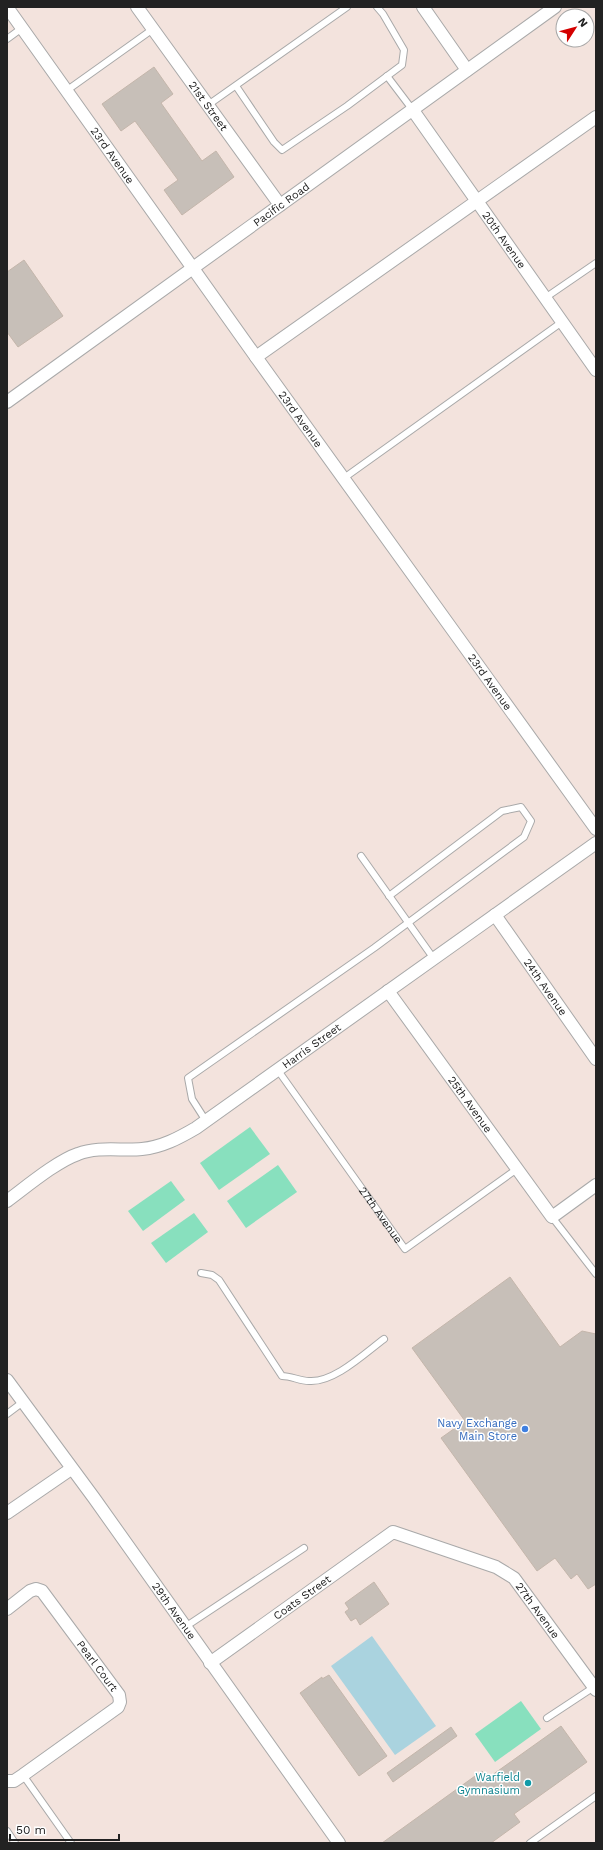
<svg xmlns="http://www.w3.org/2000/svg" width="603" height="1850" font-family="'Work Sans',sans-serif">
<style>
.military{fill:#f3e3dd;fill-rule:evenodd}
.pitch{fill:#88e0be}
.water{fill:#aad3df}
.building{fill:#c7bfb8;stroke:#c4b6ab}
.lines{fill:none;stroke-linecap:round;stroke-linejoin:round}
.lane-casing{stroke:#a9a9a9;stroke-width:8}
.street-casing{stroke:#a9a9a9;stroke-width:14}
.lane{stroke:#fff;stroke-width:6}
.street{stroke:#fff;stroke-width:12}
.shop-dot{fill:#3f7fe0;stroke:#fff;stroke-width:1.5}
.culture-dot{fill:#0f9aa8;stroke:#fff;stroke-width:1.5}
.labels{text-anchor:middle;stroke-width:3;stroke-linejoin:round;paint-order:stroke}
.street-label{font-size:11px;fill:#222;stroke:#fff}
.shop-label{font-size:11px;fill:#366cbe;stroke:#fff;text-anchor:end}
.culture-label{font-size:11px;fill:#0d838f;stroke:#fff;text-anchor:end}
</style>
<rect width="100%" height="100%" fill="#f2efe9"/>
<!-- military -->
<path class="military" d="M7 7H596V1843H7ZM563 16H587V40H563Z"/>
<!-- pitch -->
<g class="pitch">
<path d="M250 1127 270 1154 219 1190 200 1163Z"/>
<path d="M278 1165 297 1192 246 1228 227 1201Z"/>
<path d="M171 1181 185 1200 143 1231 128 1211Z"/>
<path d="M194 1213 208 1232 166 1263 151 1243Z"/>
<path d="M521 1701 541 1729 495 1762 475 1734Z"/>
</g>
<!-- water -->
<path class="water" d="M372 1636 436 1726 395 1755 331 1666Z"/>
<!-- building -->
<g class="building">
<path d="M154 67 173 94 161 103 202 161 216 151 234 177 182 215 164 190 178 180 135 121 121 131 102 104Z"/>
<path d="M24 260 63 316 18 347 7 332V272Z"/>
<path d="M510 1277 560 1347 582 1331 596 1334V1584L588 1589 577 1574 571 1579 555 1558 537 1571 441 1438 465 1421 412 1348Z"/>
<path d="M374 1582 389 1604 360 1625 356 1618 351 1621 345 1612 349 1609 345 1603Z"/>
<path d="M329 1675 387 1756 359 1776 300 1693 322 1677V1679Z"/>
<path d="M561 1726 587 1762 514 1814 520 1822 491 1843H382L482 1771 488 1778Z"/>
<path d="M451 1727 457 1736 393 1782 387 1773Z"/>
</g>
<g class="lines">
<!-- lane casing -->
<g class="lane-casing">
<g id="lane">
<path d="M7 39 22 28"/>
<path d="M387 76 412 109"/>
<path d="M236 86 274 142 282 150 347 106 402 65 404 50 383 14 377 7"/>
<path d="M66 91 153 29"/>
<path d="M208 105 347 7"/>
<path d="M545 298 596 263"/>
<path d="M344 478 562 322"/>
<path d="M361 856 434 959"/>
<path id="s1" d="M277 1069 405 1249 517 1169"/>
<path d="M206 1121 192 1099 188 1078 374 948 524 837 531 821 521 807 502 811 389 896"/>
<path d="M552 1217 596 1274"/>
<path d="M201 1273 212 1275 219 1280 282 1376C291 1376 300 1381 309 1381 334 1383 365 1353 384 1339"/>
<path d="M7 1414 23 1402"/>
<path d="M185 1627 304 1548"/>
<path d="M547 1718 594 1687"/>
<path d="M23 1775 71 1843"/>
<path d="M7 1831 15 1843"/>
<path d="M530 1843 596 1796"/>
</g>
</g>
<!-- street casing -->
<g class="street-casing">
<g id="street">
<path id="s2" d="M7 7 256 357 596 829"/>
<path id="s3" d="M137 7 280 205"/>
<path d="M423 7 467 70"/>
<path id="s4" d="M412 109 596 370"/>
<path d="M256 357 596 117"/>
<path id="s5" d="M7 402 555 7"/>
<path id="s6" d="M495 915 596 1059"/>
<path id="s7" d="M388 991 552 1217 596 1185"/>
<path id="s8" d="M7 1201C26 1187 57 1161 78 1154 98 1146 122 1151 142 1149 162 1147 179 1138 196 1128L596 843"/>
<path id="s9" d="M7 1380 94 1498 339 1843"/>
<path d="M7 1513 71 1469"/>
<path id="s10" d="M7 1609 30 1591 36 1589 42 1591 119 1695 120 1702 118 1707 23 1775 14 1781H7"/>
<path id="s11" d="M210 1663 393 1532 496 1567 514 1578 596 1690"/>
</g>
</g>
<!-- lane -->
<use href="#lane" class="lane"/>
<!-- street -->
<use href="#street" class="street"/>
</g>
<!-- markers -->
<circle class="shop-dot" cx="525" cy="1429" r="4"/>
<circle class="culture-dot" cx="528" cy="1783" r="4"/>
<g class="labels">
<!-- street labels -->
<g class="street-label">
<text dy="4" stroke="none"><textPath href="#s3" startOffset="122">21st Street</textPath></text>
<text dy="4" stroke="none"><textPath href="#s2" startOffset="182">23rd Avenue</textPath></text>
<text dy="4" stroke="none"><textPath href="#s5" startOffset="338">Pacific Road</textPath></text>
<text dy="4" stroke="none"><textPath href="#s4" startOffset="160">20th Avenue</textPath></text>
<text dy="4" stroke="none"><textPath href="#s2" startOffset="506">23rd Avenue</textPath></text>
<text dy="4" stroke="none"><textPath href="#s2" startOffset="830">23rd Avenue</textPath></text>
<text dy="4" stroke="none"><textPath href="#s6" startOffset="88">24th Avenue</textPath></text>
<text dy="4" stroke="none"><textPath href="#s8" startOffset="350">Harris Street</textPath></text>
<text dy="4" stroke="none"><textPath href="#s7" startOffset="140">25th Avenue</textPath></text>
<text dy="4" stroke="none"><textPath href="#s1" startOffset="179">27th Avenue</textPath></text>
<text dy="4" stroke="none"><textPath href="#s11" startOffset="113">Coats Street</textPath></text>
<text dy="4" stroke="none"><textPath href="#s11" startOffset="395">27th Avenue</textPath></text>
<text dy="4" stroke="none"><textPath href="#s9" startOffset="285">29th Avenue</textPath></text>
<text dy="4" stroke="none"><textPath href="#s10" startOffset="135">Pearl Court</textPath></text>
</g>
<!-- shop labels -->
<g class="shop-label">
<text x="517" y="1427">Navy Exchange<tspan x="517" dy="13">Main Store</tspan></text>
</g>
<!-- culture labels -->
<g class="culture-label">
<text x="520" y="1781">Warfield<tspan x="520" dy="13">Gymnasium</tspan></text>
</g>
</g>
<!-- border -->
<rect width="603" height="1850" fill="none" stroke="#222222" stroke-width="16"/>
<!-- north arrow -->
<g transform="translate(575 28) rotate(54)"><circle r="19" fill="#ffffff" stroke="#a7a7a7"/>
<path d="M0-3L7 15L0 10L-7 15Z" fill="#d40000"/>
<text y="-6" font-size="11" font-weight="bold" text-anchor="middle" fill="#222222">N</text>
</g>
<!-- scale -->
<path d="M10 1834v6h109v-6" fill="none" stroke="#222222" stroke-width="2"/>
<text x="16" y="1834" font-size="12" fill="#222222" stroke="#ffffff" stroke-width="3" paint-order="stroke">50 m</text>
</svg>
